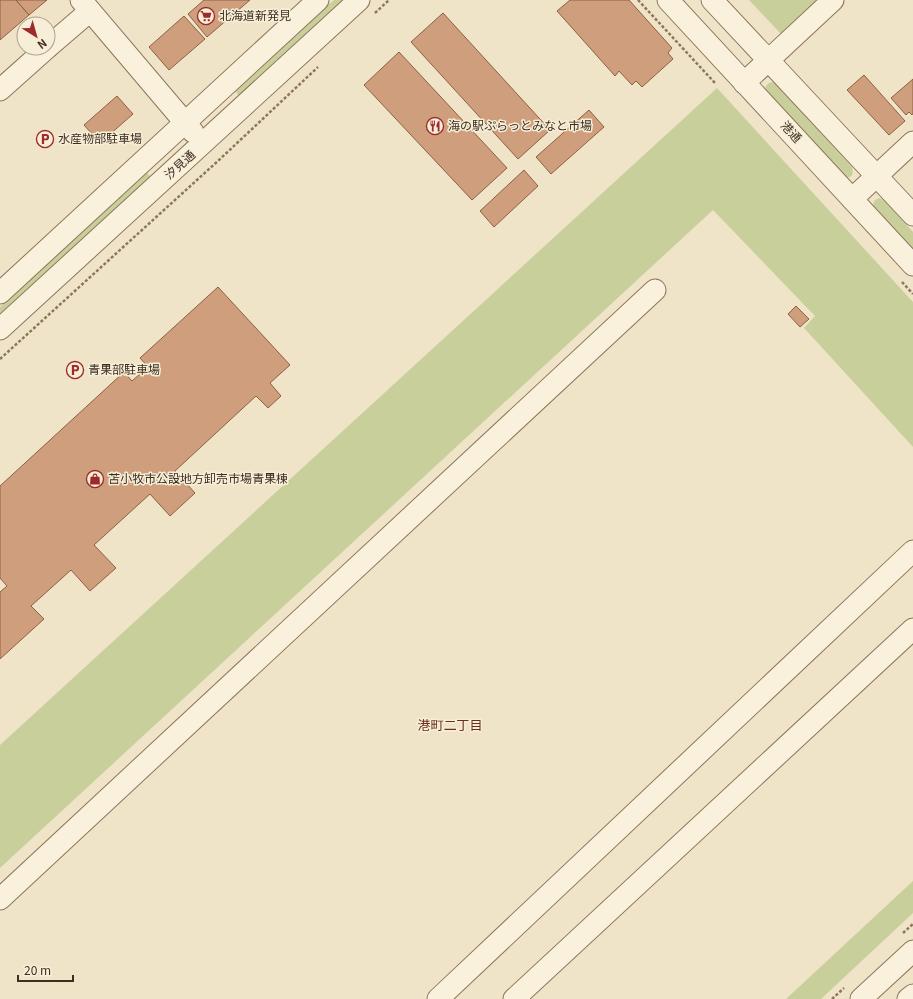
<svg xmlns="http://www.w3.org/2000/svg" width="913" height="999" font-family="Georgia,'Noto Sans JP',serif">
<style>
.green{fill:#c9cf9b}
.building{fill:#cf9f7d;stroke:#8d5f41}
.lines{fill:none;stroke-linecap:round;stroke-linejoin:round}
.minor-casing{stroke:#8d765c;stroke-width:23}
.path{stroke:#8d765c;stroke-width:2.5;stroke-dasharray:3 2;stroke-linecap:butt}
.minor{stroke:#faf1dc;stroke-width:21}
.labels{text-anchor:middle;stroke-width:3;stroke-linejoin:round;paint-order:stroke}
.poi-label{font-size:12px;fill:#3d2e20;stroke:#f7eed8;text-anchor:start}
.street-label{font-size:12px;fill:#3d2e20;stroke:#f7eed8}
.neighbourhood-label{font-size:13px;fill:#6b2e1e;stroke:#f7eed8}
</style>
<rect width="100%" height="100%" fill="#f0e4c8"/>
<!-- green -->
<g class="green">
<path d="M334 0H345L240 97 235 91Z"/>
<path d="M749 0H817L781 34Z"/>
<path d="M773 82 777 84 852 167C854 174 852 178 845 178L765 89 766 86 769 83Z"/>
<path d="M717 88 913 302V447L804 328 815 316 713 210 0 868V745Z"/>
<path d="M146 172 150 176 0 314V307Z"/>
<path d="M880 198 884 200 913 232V250L874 209C872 203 874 199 880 198Z"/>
<path d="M913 881V913L821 999H786Z"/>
</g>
<!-- building -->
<g class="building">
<path d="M0 0H16L29 15 0 40Z"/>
<path d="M16 0H47L29 15Z"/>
<path d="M204 0H250L207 37 188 14Z"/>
<path d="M570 0H629L672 48 668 53 673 59 642 87 636 81 632 85 619 71 615 76 557 11Z"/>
<path d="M443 13 550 130 518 159 411 42Z"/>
<path d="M184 16 205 39 169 70 149 47Z"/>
<path d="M399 52 507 168 472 200 364 85Z"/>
<path d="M864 75 905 121 889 135 847 90Z"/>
<path d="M913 79V113L912 115 909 112 906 115 891 98Z"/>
<path d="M117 96 133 114 100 143 84 125Z"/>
<path d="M589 110 604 127 551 174 536 157Z"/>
<path d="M524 170 538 186 494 227 480 211Z"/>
<path d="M218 287 290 365 270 383 281 396 268 408 256 396 175 471 195 493 170 516 150 494 94 545 116 568 90 591 71 570 31 606 44 619 0 659V592L7 586 0 578V486L124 372 132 381 148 367 140 358Z"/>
<path d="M796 306 809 319 800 327 788 314Z"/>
</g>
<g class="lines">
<!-- minor casing -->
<g class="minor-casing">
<g id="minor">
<path d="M81 0 193 132"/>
<path d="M668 0 913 265"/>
<path d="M712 0 913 215"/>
<path d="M48 47 90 11"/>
<path d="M744 83 833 0"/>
<path d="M0 90 47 48"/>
<path d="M852 199 913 142"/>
<path d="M0 293 318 0"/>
<path d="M0 329 359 0"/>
<path d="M0 899 655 290"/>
<path d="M438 999 913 551"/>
<path d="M514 999 913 629"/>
<path d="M861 999 913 951"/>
<path d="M908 999 913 995"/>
</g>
</g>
<!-- path -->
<g class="path">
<path d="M638 0 715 83"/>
<path d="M375 13 389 0"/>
<path d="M902 282 913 294"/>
<path d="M0 359 219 160 318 67"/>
<path d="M903 933 913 924"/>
<path d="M832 999 844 988"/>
</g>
<!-- minor -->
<use href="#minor" class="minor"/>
</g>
<!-- icons -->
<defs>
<g id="supermarket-ring" transform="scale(0.9)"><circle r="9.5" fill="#f7eed8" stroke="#9e2a2b" stroke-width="1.5"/><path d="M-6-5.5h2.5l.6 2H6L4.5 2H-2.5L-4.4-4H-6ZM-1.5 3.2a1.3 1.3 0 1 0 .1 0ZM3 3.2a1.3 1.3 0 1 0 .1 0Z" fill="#9e2a2b"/></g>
<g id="restaurant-ring" transform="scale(0.9)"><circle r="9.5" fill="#f7eed8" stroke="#9e2a2b" stroke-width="1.5"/><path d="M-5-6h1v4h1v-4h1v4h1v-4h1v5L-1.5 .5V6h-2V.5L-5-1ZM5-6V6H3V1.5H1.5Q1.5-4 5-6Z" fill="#9e2a2b"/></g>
<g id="parking-ring" transform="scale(0.9)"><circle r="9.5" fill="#f7eed8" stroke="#9e2a2b" stroke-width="1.5"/><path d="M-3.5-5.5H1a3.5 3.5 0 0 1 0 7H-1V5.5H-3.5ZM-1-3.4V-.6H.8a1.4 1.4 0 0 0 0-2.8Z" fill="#9e2a2b"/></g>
<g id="shop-ring" transform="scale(0.9)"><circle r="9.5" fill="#f7eed8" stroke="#9e2a2b" stroke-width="1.5"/><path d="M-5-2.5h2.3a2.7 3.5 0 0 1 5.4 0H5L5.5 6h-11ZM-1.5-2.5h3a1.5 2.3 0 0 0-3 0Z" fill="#9e2a2b"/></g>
</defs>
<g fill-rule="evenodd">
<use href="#supermarket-ring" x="206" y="16"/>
<use href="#restaurant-ring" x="435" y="126"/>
<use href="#parking-ring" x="45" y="139"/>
<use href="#parking-ring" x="75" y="370"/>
<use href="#shop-ring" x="95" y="479"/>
</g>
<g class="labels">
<!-- poi labels -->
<g class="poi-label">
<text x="219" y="20">北海道新発見</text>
<text x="448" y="130">海の駅ぷらっとみなと市場</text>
<text x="58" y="143">水産物部駐車場</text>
<text x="88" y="374">青果部駐車場</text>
<text x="108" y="483">苫小牧市公設地方卸売市場青果棟</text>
</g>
<!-- street labels -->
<g class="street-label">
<text transform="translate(791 132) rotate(47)" y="4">港通</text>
<text transform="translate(180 165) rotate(-42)" y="4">汐見通</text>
</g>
<!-- neighbourhood labels -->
<g class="neighbourhood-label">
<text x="450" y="730">港町二丁目</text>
</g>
</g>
<!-- north arrow -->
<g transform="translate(36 36) rotate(143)"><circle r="19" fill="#f7eed8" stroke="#ada18e"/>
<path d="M0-3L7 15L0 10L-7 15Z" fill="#9e2a2b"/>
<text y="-6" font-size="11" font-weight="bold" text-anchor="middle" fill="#3d2e20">N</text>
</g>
<!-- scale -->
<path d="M18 975v6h55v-6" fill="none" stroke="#3d2e20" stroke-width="2"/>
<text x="24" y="975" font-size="12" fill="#3d2e20" stroke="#f7eed8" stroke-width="3" paint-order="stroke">20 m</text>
</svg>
